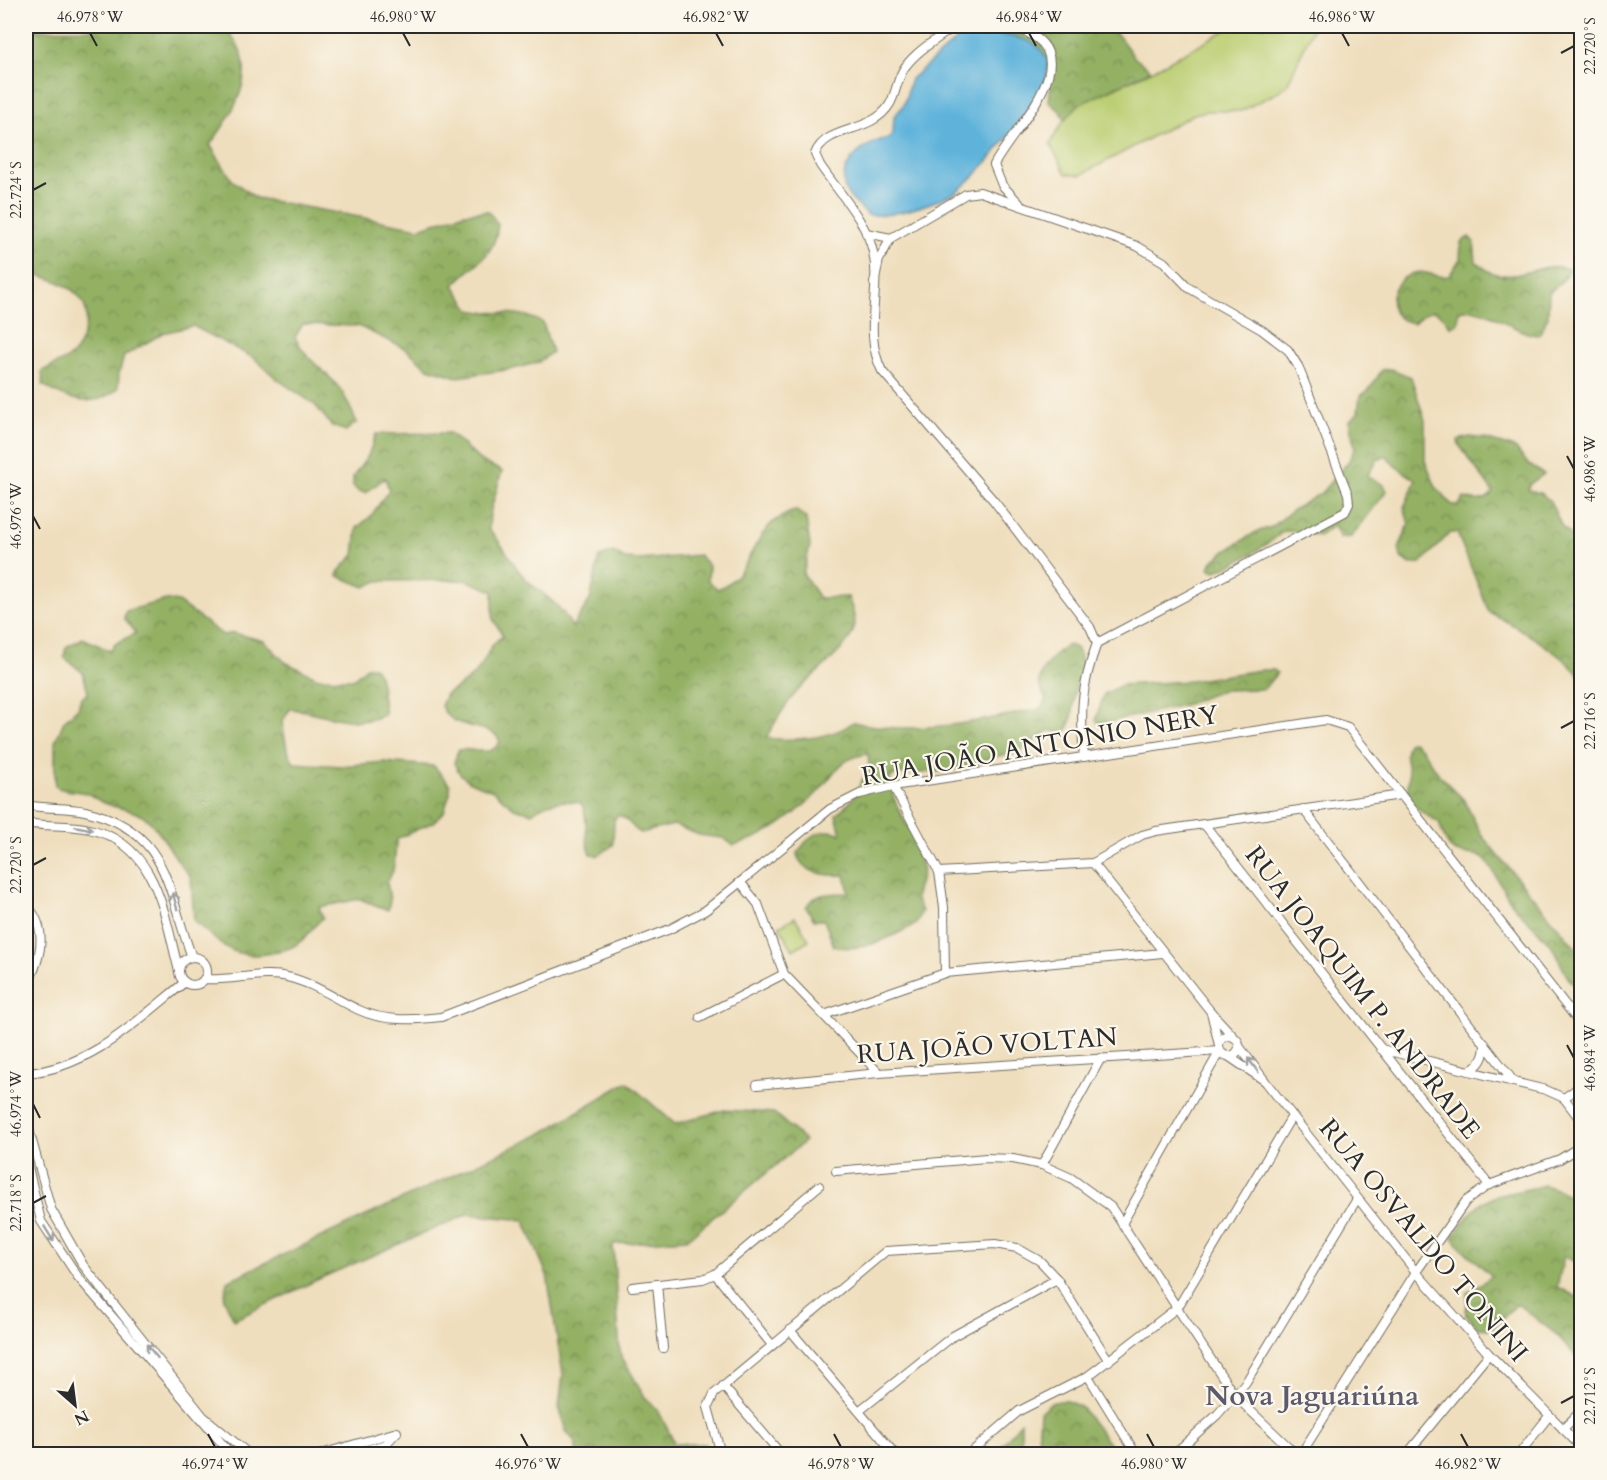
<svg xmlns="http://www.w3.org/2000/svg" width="1607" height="1480" font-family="Cardo,serif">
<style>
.grass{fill:#bacd71;stroke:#727c4e;stroke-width:1.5}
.forest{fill:url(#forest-crowns);stroke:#5f6e47;stroke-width:1.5}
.water{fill:#5fb3db;stroke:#456f83;stroke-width:1.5}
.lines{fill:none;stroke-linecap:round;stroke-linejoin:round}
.street-casing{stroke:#706a5e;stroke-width:10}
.street{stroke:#fff;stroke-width:8}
.oneway{stroke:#a0a0a0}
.ticks{fill:none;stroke:#2b2b2b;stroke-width:2}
.labels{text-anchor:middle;stroke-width:4.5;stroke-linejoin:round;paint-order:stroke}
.street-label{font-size:26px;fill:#2b2b2b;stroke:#fbf7ec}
.quarter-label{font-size:28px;font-weight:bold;fill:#5d5a6e;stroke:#fbf7ec}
.neatline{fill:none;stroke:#2b2b2b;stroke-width:2}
.ticks-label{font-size:15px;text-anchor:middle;fill:#2b2b2b}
</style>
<defs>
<pattern id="forest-crowns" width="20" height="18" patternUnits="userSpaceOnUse" patternTransform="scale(1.5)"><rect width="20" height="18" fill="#93b063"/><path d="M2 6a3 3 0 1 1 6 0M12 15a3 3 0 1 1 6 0" fill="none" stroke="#788f52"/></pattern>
</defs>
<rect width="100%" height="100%" fill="#fbf7ec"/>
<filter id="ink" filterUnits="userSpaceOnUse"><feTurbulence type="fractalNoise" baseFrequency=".0167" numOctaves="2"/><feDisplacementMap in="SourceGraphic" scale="12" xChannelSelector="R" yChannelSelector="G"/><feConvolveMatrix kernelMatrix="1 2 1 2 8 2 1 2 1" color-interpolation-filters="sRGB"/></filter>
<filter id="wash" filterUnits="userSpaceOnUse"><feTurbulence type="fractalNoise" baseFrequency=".008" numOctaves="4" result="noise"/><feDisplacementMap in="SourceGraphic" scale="24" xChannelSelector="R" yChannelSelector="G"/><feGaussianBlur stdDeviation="1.35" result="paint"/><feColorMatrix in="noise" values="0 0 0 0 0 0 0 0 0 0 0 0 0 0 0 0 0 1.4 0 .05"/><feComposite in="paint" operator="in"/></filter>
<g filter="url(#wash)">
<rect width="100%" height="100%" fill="#efdebd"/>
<!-- grass -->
<g class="grass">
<path d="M1233 26H1314L1287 85 1274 94 1241 111H1207L1194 114 1081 175 1066 174 1050 144 1066 117 1078 105 1153 70Z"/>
<path d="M795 917 809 940 793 950 779 926Z"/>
</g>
<!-- forest -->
<g class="forest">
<path d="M110 26H145L196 34 222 26C265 63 237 109 210 145L232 180 256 198 419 228 465 213 488 211 498 224C495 259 475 261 454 285L470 310C499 316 516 308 543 323L552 352 539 362 513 369 457 377 428 368 406 349 358 326 303 324 295 337C306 360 320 366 336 384 345 393 351 411 357 422L346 431 332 426 315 405 277 379 254 358 193 326 163 333 124 356 119 374 118 389C93 409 67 401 43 385L42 371C51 366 63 362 71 356 79 349 82 341 84 332 97 292 57 279 26 272V30L88 29Z"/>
<path d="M991 26H1111L1135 58 1151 70 1078 105 1065 120 1060 111 1049 102 1052 71 976 47Z"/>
<path d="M1469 237 1474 242 1476 262C1481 265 1487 271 1493 273 1519 283 1545 259 1569 269L1567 276 1549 293 1548 317 1539 335C1512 334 1486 302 1459 311L1458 323 1450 327C1437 306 1431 307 1414 323 1383 320 1386 284 1411 274 1424 268 1436 279 1449 276L1460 259 1461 242Z"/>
<path d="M1391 369 1411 377 1425 420V461L1436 487 1451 504 1458 506 1464 498C1475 501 1486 503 1493 492L1459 445 1458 440 1470 437 1485 439 1515 448 1529 465 1544 474 1530 484 1528 490 1541 493 1550 501 1562 527 1569 533 1581 553V680C1574 660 1509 622 1489 612L1457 533H1450L1421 563 1411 564 1401 558 1399 548 1409 524 1404 507 1416 480 1395 466 1387 456 1377 460 1367 476 1384 485 1387 491 1351 537 1340 538 1334 525 1319 536 1304 532 1284 531C1264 548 1240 562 1216 571L1209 569 1211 563 1221 554 1256 532 1272 527 1291 511 1321 493 1348 462 1355 448 1349 421 1358 413 1360 396 1369 390 1382 370Z"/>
<path d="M450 433 482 462 502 471 490 513 489 530C504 544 512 565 526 579 545 597 559 602 572 627L590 600 599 557 613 552 625 559 639 560 699 555 709 566 708 581 718 589C752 572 747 548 771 524 777 518 788 514 795 510L806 518 810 546 803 574 819 598 848 597C851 605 855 615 855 624 853 648 809 676 794 695 784 707 774 724 766 738 793 741 833 739 853 722 914 737 978 721 1039 709L1046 702C1045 695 1040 689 1039 683 1039 670 1058 649 1069 645L1076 648C1079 654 1082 659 1082 666 1081 672 1078 678 1076 685 1072 701 1076 716 1066 732L1059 733 1050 730 1017 753 991 757 973 766 937 772 897 774 891 777C886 793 908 827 917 841L915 846 923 870 915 898 922 911 916 924C891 937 863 953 834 946L824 920H814L806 907C815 891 833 894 849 893L845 875C828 876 804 875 797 855 806 837 823 825 841 834L836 815 852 800 869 767 868 754C837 758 834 776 815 795 793 817 764 839 733 845L723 838 699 835 674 825 641 833C631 828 630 819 618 815L614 820 613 845 597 856 591 854C582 836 590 819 581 803 562 799 546 801 532 813L514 808 493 791 470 782 460 774 454 763 458 750C474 747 490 759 500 742 495 722 453 734 441 706L446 694C459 687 472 679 480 667 489 654 489 644 503 636L493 619V591L466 580 378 581 365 587 338 576V572L354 555 357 528 371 516 389 490 385 478 366 493 358 491 353 486V477L368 456 376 434Z"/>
<path d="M166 600 178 602 223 635 234 633 264 641 285 662 318 678 353 679 367 667H374C384 679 381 698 385 714 352 731 324 711 290 709L282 722 287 749 294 763 341 766 384 762 434 766 450 785V793L444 812 433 822 397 839 393 871 387 883 390 900 388 910 360 899 319 907 323 918C313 926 307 938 297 944 290 950 279 951 271 953 233 961 221 944 194 921L191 877C174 860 166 838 150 822 139 810 117 809 102 802 97 800 92 795 86 793 75 790 65 793 55 786V742L64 721 78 708 81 698 88 693 83 673 64 657 66 647 83 638 110 651 115 644 136 633 124 618 126 611Z"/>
<path d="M1260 670H1274L1277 673 1264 689 1223 690 1184 705 1100 724 1096 720 1104 694 1122 685 1190 681Z"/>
<path d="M1413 742 1421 748 1440 776 1464 800 1482 836 1581 954V991C1562 975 1565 969 1554 950 1542 931 1523 919 1511 902 1502 889 1496 874 1487 862 1470 843 1452 872 1439 822 1428 817 1410 806 1408 794 1407 787 1409 781 1409 775 1408 762 1402 755 1408 743Z"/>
<path d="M627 1082 675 1124 724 1110 774 1113 805 1141 687 1239 613 1244 620 1354 645 1397 658 1410 675 1444H705L707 1454H577L575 1442 566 1431 559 1407 563 1375 547 1275 524 1220 468 1214 321 1278 234 1320 224 1299 227 1281 537 1136Z"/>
<path d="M1544 1185 1559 1190 1581 1204V1265L1564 1256 1557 1287 1581 1299V1362L1557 1335 1517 1304 1492 1329 1477 1328 1466 1313 1468 1293 1492 1276 1458 1245 1453 1237C1486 1186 1494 1200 1544 1185Z"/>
<path d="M1065 1400 1081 1407 1117 1454H990L999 1449 1021 1422V1441L1038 1443 1040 1412 1050 1403Z"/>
</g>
<!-- water -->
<path class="water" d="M973 32C992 35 1025 34 1039 48 1047 55 1050 68 1046 78 1038 102 974 184 952 194 926 206 896 217 868 215 860 207 846 197 844 185 840 161 868 141 889 138L893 133 894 116C908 104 905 95 911 79L963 34Z"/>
</g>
<g filter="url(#ink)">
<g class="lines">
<!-- street casing -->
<g class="street-casing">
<g id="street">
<path d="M955 26C939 38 917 50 905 67 892 86 899 105 873 120 853 132 824 131 815 154L820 165C838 192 866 220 873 252 882 293 862 330 882 371L994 501 1090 627 1097 643C1081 688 1080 710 1084 757"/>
<path d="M979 26C992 27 1009 26 1021 30 1092 56 1012 129 994 165L1002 185 1019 203"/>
<path d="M866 233 891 238"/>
<path d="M874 283 879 260 891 238 966 194 980 192 1137 246 1164 262 1189 288 1262 330 1288 350 1298 366 1348 494 1349 504 1345 512 1097 643"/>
<path d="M893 786 939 872 944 907 945 973"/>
<path d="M26 805C45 809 66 807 85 811 171 831 166 890 192 957"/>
<path d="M1303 809 1514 1082"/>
<path d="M26 823C46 827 68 824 89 829 158 844 164 915 179 971"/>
<path d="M1204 824 1489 1185"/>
<path d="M1093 863 1211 1012"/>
<path d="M939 872 1093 863 1142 835 1156 831 1401 795"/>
<path d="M741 883 758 904 784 974 879 1073"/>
<path d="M26 905C50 928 40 961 26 987"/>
<circle cx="193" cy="971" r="14"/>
<path d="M204 979C230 981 264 971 287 977 314 983 335 999 359 1010 384 1022 414 1020 441 1017L670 929 706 910 830 809 860 794 893 786 1326 720 1348 727 1582 1026"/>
<path d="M824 1015 945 973 1163 953"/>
<path d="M700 1017 784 974"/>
<circle cx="1229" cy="1046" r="10"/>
<path d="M1219 1045 1211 1012 1234 1037"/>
<path d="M1381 1049 1546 1090 1564 1098"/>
<path d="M1228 1056 1265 1081 1239 1046"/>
<path d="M1469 1071C1480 1066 1485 1056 1485 1044"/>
<path d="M26 1073C89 1069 138 1020 185 982"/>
<path d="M1265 1081 1416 1272 1489 1354 1582 1448"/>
<path d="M757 1085 879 1073 1220 1051"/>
<path d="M1564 1098 1582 1122"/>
<path d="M1564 1098 1582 1085"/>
<path d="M26 1119 51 1209 83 1265 203 1416 249 1454"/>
<path d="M26 1159 41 1221 78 1277 231 1454"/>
<path d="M1042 1165 1101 1058"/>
<path d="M836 1171 986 1158 1013 1159 1042 1165 1071 1178 1111 1207 1235 1396 1296 1454"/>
<path d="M1123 1222 1220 1051"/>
<path d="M715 1274 819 1186"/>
<path d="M657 1284 663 1348"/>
<path d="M632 1287 703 1279 715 1274 772 1345"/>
<path d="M790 1330 895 1454"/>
<path d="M1088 1376 1136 1454"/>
<path d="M723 1386 781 1454"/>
<path d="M859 1411 953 1336 1057 1279"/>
<path d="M1563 1429 1582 1410"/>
<path d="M321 1454 397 1432"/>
<path d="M350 1454 386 1444 396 1433"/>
<path d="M721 1454 708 1407 714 1394 886 1251 995 1244 1017 1248 1040 1261 1057 1279 1109 1361"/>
<path d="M969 1454 1019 1411 1088 1376 1178 1307 1292 1116"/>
<path d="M1174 1454 1217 1415 1246 1382 1357 1199"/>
<path d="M1301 1454 1416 1272 1466 1201 1489 1185 1560 1159 1582 1145"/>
<path d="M1407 1454 1489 1354"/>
<path d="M1519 1454 1549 1416"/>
</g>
</g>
<!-- street -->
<use href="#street" class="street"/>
</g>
<!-- one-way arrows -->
<defs><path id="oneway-shaft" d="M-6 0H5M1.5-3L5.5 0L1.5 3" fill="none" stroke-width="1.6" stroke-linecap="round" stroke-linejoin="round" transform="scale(1.5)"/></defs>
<g class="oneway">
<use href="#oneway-shaft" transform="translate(84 828) rotate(11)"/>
<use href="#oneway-shaft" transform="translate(175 901) rotate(-105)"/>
<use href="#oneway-shaft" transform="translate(1253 1065) rotate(-126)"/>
<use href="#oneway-shaft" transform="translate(49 1234) rotate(59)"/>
<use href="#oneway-shaft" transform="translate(152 1351) rotate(-129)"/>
</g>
</g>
<!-- ticks -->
<path class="ticks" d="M90 33 97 46M403 33 410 46M716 33 723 46M1029 33 1036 46M1342 33 1349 46M1561 53 1574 46M33 190 46 183M1567 456 1574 469M33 516 40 529M1561 728 1574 721M33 865 46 858M1567 1045 1574 1058M33 1104 40 1118M33 1203 46 1196M1561 1403 1574 1396M208 1434 215 1447M521 1434 528 1447M834 1434 841 1447M1147 1434 1154 1447M1461 1434 1468 1447"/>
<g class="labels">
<!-- street labels -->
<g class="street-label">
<text transform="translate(1040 745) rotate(-10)" y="9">RUA JOÃO ANTONIO NERY</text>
<text transform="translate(1363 992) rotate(52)" y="9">RUA JOAQUIM P. ANDRADE</text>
<text transform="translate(987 1045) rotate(-4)" y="9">RUA JOÃO VOLTAN</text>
<text transform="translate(1424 1240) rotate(50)" y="9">RUA OSVALDO TONINI</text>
</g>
<!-- quarter labels -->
<g class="quarter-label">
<text x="1312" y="1405">Nova Jaguariúna</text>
</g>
</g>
<!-- margin -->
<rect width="1607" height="1480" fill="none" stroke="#fbf7ec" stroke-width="66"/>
<!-- north arrow -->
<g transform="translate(75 1405) rotate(152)" stroke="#fbf7ec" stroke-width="4.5" paint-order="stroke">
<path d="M0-4.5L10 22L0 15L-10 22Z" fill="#2b2b2b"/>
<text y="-9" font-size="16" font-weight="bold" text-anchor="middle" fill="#2b2b2b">N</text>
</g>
<rect x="33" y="33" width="1541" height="1414" class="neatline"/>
<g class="ticks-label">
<text x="90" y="22">46.978°W</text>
<text x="403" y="22">46.980°W</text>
<text x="716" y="22">46.982°W</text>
<text x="1029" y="22">46.984°W</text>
<text x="1342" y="22">46.986°W</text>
<text transform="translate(1590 46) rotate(-90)" y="5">22.720°S</text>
<text transform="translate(16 190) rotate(-90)" y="5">22.724°S</text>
<text transform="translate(1590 469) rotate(-90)" y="5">46.986°W</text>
<text transform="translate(16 516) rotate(-90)" y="5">46.976°W</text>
<text transform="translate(1590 721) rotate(-90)" y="5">22.716°S</text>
<text transform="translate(16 865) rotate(-90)" y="5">22.720°S</text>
<text transform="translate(1590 1058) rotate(-90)" y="5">46.984°W</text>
<text transform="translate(16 1104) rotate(-90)" y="5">46.974°W</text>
<text transform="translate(16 1203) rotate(-90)" y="5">22.718°S</text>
<text transform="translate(1590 1396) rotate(-90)" y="5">22.712°S</text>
<text x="215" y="1469">46.974°W</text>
<text x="528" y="1469">46.976°W</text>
<text x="841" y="1469">46.978°W</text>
<text x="1154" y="1469">46.980°W</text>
<text x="1468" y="1469">46.982°W</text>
</g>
</svg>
